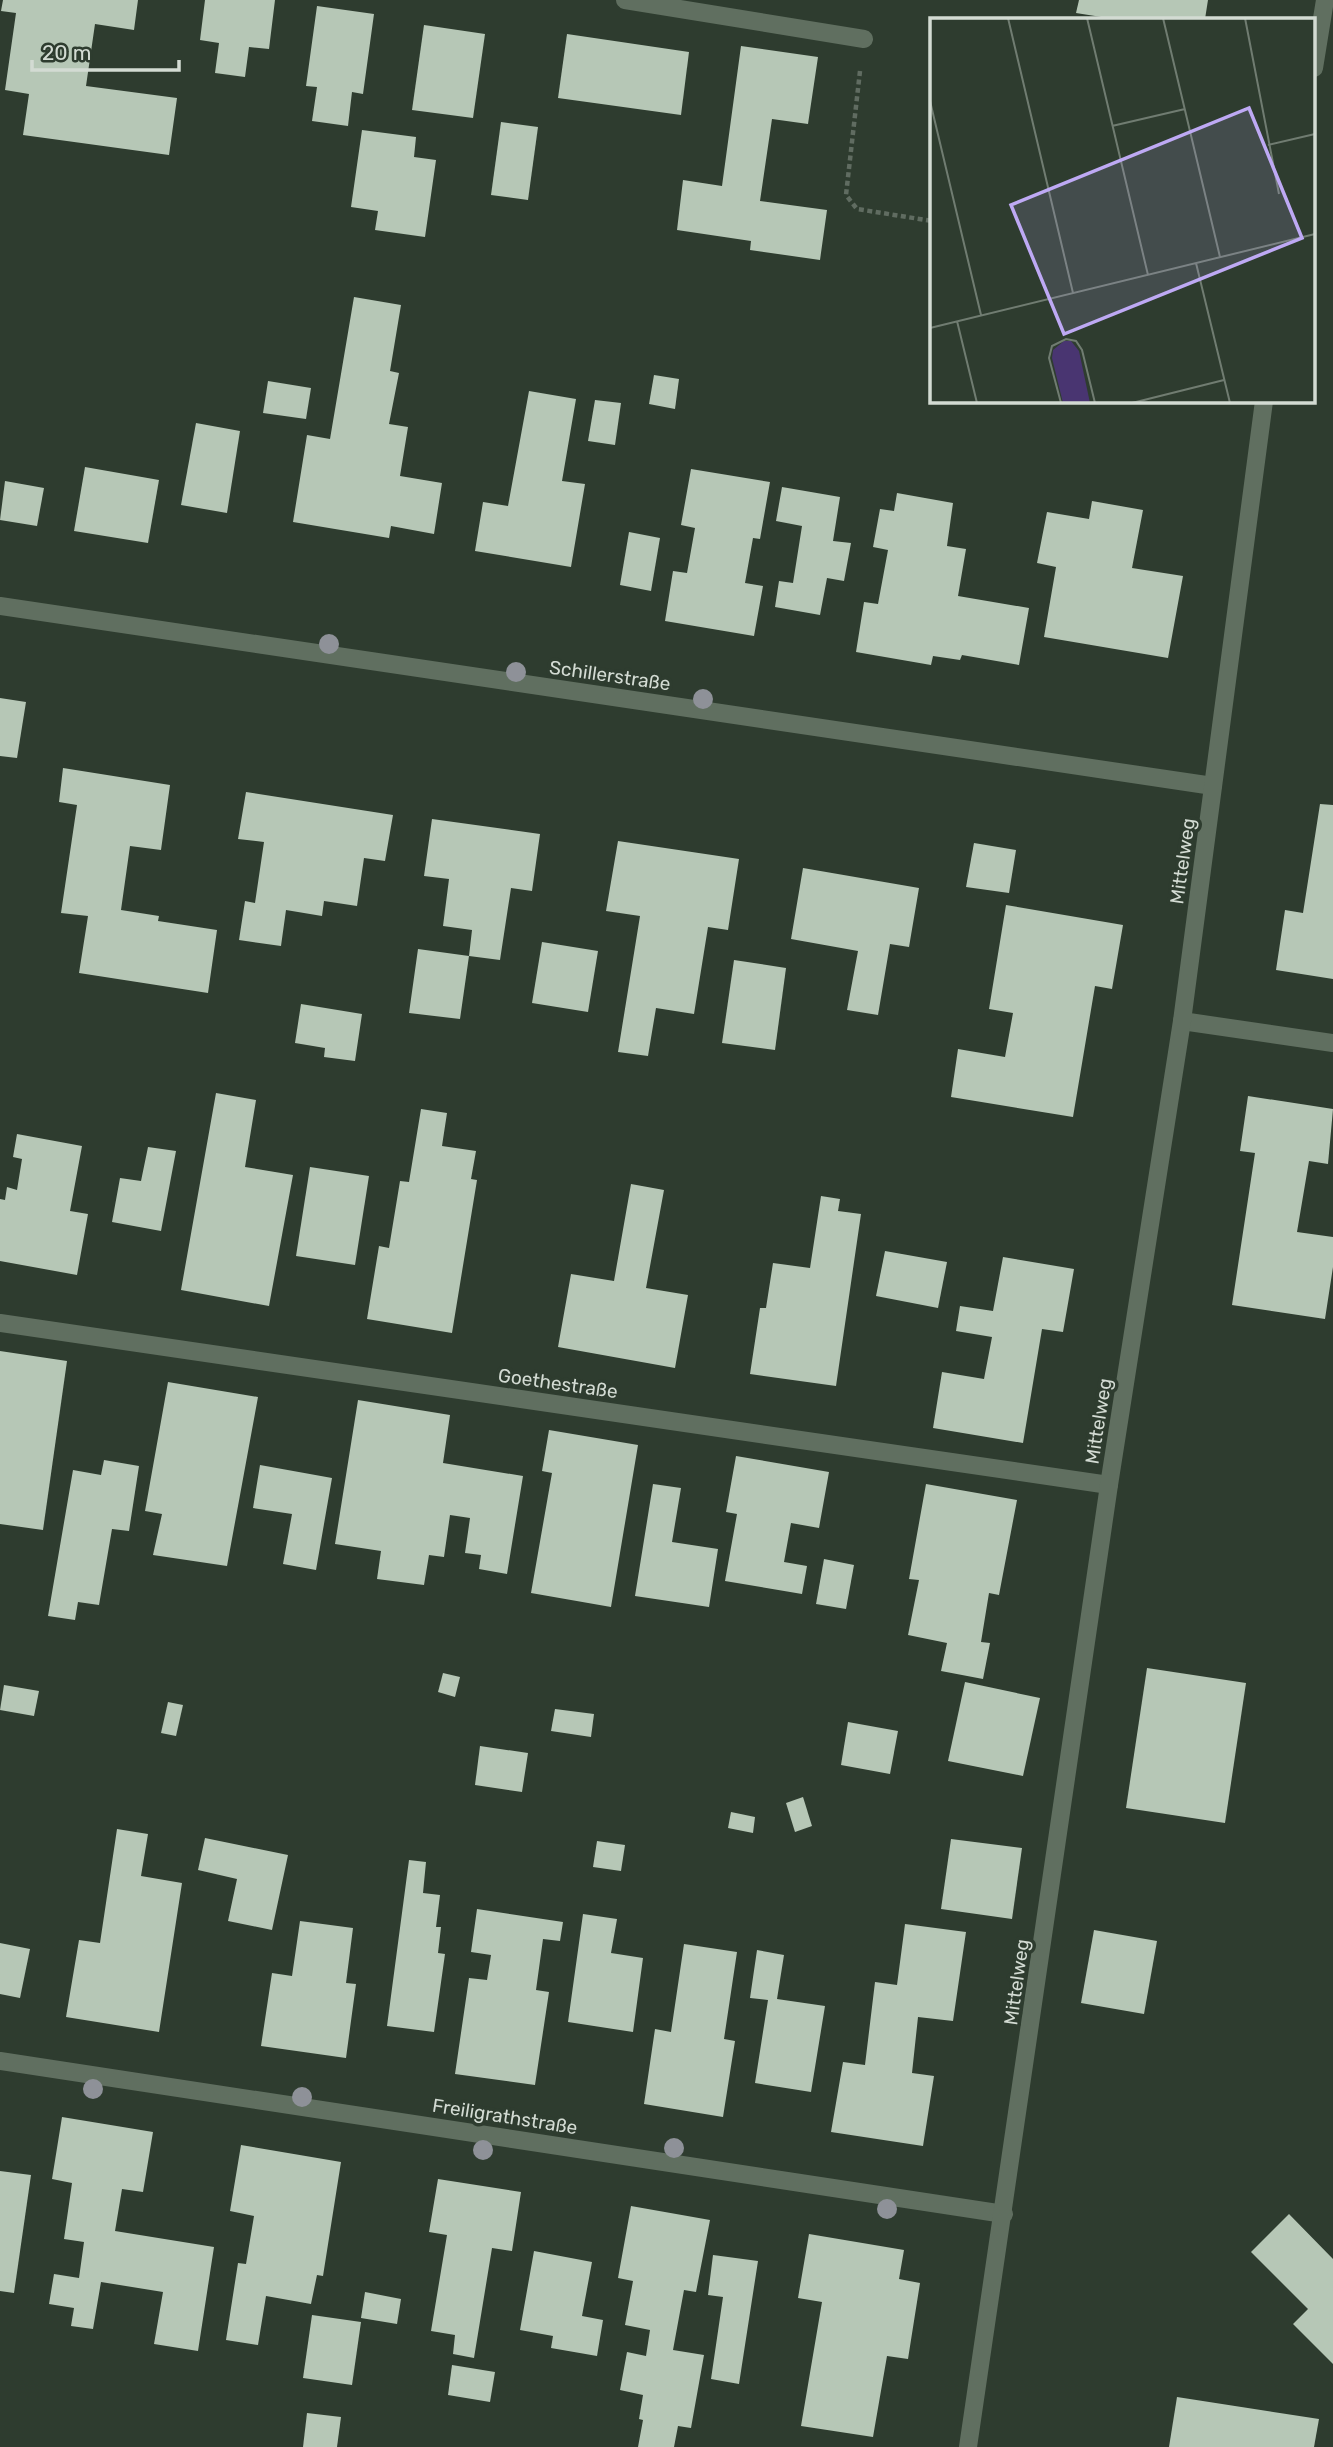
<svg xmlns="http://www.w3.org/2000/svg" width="1333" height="2447" font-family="Rubik,sans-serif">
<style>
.building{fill:#b6c7b6}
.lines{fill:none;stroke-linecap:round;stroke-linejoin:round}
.path{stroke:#606c61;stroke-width:4.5;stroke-dasharray:5 3.5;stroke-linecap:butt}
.minor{stroke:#606f60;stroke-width:18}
.tree{fill:#8e9198}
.labels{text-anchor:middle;stroke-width:7;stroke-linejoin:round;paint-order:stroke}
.street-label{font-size:19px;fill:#d3dbd3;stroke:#2e3c2f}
.inset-road{fill:none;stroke:#707c71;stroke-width:2}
.view{fill:#bea9f4;fill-opacity:0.15;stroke:#bea9f4;stroke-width:3.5}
.inset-edge{fill:none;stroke:#d3dbd3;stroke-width:3.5}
</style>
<rect width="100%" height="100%" fill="#2e3c2f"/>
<!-- building -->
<g class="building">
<path d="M3 0H138L134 30 95 24 86 86 177 98 169 155 23 135 29 94 5 90 16 13 1 11Z"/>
<path d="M205 0H275L269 49 249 47 245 77 215 73 219 43 200 40Z"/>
<path d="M1079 0H1208L1205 19H1114L1076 13Z"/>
<path d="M317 6 374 14 363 94 352 92 348 126 312 121 317 87 306 86Z"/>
<path d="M424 25 485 34 473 118 412 110Z"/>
<path d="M567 34 689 52 681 115 558 98Z"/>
<path d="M741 46 818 57 808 124 772 119 760 201 827 210 820 260 750 250 751 241 677 230 683 180 722 186Z"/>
<path d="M501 122 538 127 528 200 491 195Z"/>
<path d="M362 130 416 137 414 157 436 160 425 237 375 230 378 211 351 207Z"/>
<path d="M354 297 401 305 390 371 399 373 389 424 408 427 400 476 442 483 434 534 391 526 389 538 293 522 307 435 330 439Z"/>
<path d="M654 375 679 379 675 409 649 404Z"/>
<path d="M268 381 311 388 306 419 263 413Z"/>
<path d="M529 391 576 399 562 481 585 484 571 567 475 551 483 502 508 506Z"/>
<path d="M595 400 621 403 615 445 588 441Z"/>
<path d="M196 423 240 431 227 513 181 505Z"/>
<path d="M85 467 159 480 148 543 74 531Z"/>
<path d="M691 469 770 482 760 539 753 538 745 583 763 586 754 636 665 621 673 571 687 573 695 528 681 525Z"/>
<path d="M5 481 44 488 37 526 0 520Z"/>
<path d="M782 487 840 497 833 541 851 543 844 581 827 578 820 615 775 607 779 581 793 583 802 526 776 521Z"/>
<path d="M897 493 953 503 947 546 966 549 958 596 1029 608 1019 665 962 655 960 660 933 656 931 665 856 652 864 602 878 604 888 550 873 547 880 509 894 511Z"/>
<path d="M1092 501 1143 510 1132 568 1183 576 1168 658 1044 637 1056 567 1037 563 1047 512 1089 519Z"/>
<path d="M629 532 660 538 651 591 620 585Z"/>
<path d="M0 698 26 702 17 758 0 756Z"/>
<path d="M63 768 170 785 161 850 130 846 121 910 159 916 158 921 217 930 208 993 79 973 88 916 61 913 77 805 59 802Z"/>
<path d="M246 792 393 815 385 861 364 858 357 906 324 901 322 916 286 910 281 946 239 940 245 901 255 903 264 842 238 839Z"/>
<path d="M1320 804 1333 805V979L1276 970 1285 910 1303 913Z"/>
<path d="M432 819 540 834 532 891 511 888 500 960 469 956 460 1019 409 1013 418 949 469 956 472 930 443 926 449 879 424 876Z"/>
<path d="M618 841 739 859 728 930 708 927 694 1014 656 1008 648 1056 618 1052 640 916 606 911Z"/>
<path d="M974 843 1016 850 1009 893 966 887Z"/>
<path d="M803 868 919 888 909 947 890 944 878 1015 847 1010 858 951 791 939Z"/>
<path d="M1006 905 1123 925 1112 989 1095 986 1073 1117 951 1097 958 1049 1005 1057 1013 1013 989 1009Z"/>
<path d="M542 942 598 951 588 1012 532 1003Z"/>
<path d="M734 960 786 968 775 1050 722 1043Z"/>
<path d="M301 1004 362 1014 355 1061 324 1057 325 1048 295 1043Z"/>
<path d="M216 1093 256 1100 245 1167 293 1175 269 1306 181 1290Z"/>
<path d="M1248 1096 1333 1109 1328 1164 1309 1161 1297 1232 1333 1237V1267L1325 1319 1232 1305 1255 1153 1240 1151Z"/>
<path d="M421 1109 447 1113 442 1146 476 1151 471 1179 477 1180 452 1333 367 1319 379 1246 389 1248 400 1181 409 1182Z"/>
<path d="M17 1134 82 1146 70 1211 88 1214 77 1275 0 1261V1199L5 1200 7 1187 17 1190 22 1159 13 1157Z"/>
<path d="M148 1147 176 1151 161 1231 112 1222 120 1178 141 1181Z"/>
<path d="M310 1167 369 1176 355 1265 296 1256Z"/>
<path d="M631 1184 664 1190 646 1288 688 1295 675 1368 558 1347 571 1274 614 1281Z"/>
<path d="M821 1196 840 1199 838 1211 861 1214 836 1386 750 1374 760 1308H766L773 1263 810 1268Z"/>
<path d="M885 1251 947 1262 938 1308 876 1296Z"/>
<path d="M1003 1257 1074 1269 1063 1332 1042 1329 1023 1443 933 1428 942 1372 984 1379 992 1337 956 1331 960 1306 993 1311Z"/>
<path d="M0 1351 67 1361 43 1530 0 1524Z"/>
<path d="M168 1382 258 1397 227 1566 153 1555 162 1514 145 1511Z"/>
<path d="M358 1400 450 1415 443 1463 523 1476 507 1574 479 1569 481 1555 465 1553 470 1518 450 1515 444 1557 429 1555 424 1585 377 1579 381 1551 335 1544Z"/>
<path d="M549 1430 638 1445 611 1607 531 1593 552 1473 542 1471Z"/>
<path d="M736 1456 829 1472 819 1528 791 1523 784 1562 807 1566 802 1594 725 1581 737 1514 726 1512Z"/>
<path d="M104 1460 139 1466 129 1531 112 1529 99 1605 78 1602 75 1620 48 1616 73 1470 101 1475Z"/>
<path d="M260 1465 332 1478 316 1570 283 1564 292 1514 253 1508Z"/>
<path d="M653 1484 681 1488 672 1542 718 1549 709 1607 635 1596Z"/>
<path d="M926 1484 1017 1500 999 1595 989 1593 981 1642 990 1643 983 1679 941 1671 947 1643 908 1635 919 1580 909 1579Z"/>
<path d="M824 1559 854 1565 846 1609 816 1604Z"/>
<path d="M1147 1668 1246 1683 1225 1823 1126 1808Z"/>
<path d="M443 1673 460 1677 455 1697 438 1692Z"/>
<path d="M965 1682 1040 1698 1023 1776 948 1761Z"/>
<path d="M4 1685 39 1691 34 1716 0 1710Z"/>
<path d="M168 1702 183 1705 176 1736 161 1733Z"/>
<path d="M555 1709 594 1714 591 1737 551 1731Z"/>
<path d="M848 1722 898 1731 890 1774 841 1765Z"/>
<path d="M480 1746 528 1753 522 1792 475 1785Z"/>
<path d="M803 1797 812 1826 795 1832 786 1803Z"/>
<path d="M731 1812 755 1817 753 1833 728 1828Z"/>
<path d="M117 1829 148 1834 141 1876 182 1883 159 2032 66 2017 79 1940 100 1943Z"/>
<path d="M205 1838 288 1855 272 1930 228 1921 237 1879 198 1870Z"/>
<path d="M951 1839 1022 1848 1012 1919 941 1909Z"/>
<path d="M597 1841 625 1845 621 1871 593 1867Z"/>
<path d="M409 1860 426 1862 423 1893 440 1895 436 1927H441L438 1953 445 1954 434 2032 387 2026Z"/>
<path d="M477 1909 563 1922 560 1941 543 1939 536 1990 549 1992 535 2085 455 2074 469 1978 487 1980 491 1955 471 1952Z"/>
<path d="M583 1914 617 1919 611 1953 643 1958 633 2032 568 2022Z"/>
<path d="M300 1921 353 1928 346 1983 356 1984 346 2058 261 2046 272 1973 292 1976Z"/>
<path d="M905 1924 966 1932 953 2021 918 2017 912 2073 934 2076 923 2146 831 2132 843 2062 865 2065 875 1982 897 1985Z"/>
<path d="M1094 1930 1157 1941 1144 2014 1081 2003Z"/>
<path d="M0 1943 30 1949 20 1998 0 1994Z"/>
<path d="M684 1944 737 1952 724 2039 735 2041 723 2117 644 2104 655 2029 671 2032Z"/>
<path d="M757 1950 784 1955 777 1999 825 2006 811 2092 755 2083 768 2000 750 1998Z"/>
<path d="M62 2117 153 2132 143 2192 122 2189 115 2231 214 2247 198 2351 154 2344 163 2292 101 2282 93 2329 71 2326 74 2308 49 2304 54 2274 79 2278 84 2242 64 2239 72 2183 52 2179Z"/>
<path d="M241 2145 341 2162 323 2276 317 2275 311 2304 266 2296 258 2345 226 2340 238 2263 246 2264 254 2216 230 2211Z"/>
<path d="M0 2171 31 2175 14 2293 0 2291Z"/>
<path d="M438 2179 521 2192 512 2251 492 2248 474 2358 453 2354 455 2335 431 2331 447 2235 429 2232Z"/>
<path d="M631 2206 710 2220 696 2292 684 2290 673 2350 704 2355 691 2428 678 2426 674 2447H638L643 2420 639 2419 643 2395 620 2390 627 2352 646 2356 650 2330 625 2325 633 2281 618 2278Z"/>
<path d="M1289 2214 1333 2259V2364L1293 2324 1308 2309 1251 2252Z"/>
<path d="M809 2234 904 2250 899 2279 920 2283 908 2359 887 2356 873 2437 801 2426 822 2302 798 2298Z"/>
<path d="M534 2251 592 2262 582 2316 603 2320 597 2356 551 2348 553 2336 520 2330Z"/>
<path d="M713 2255 758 2261 739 2384 711 2379 723 2297 708 2295Z"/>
<path d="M365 2292 401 2299 397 2324 361 2318Z"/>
<path d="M312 2315 361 2322 352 2385 303 2378Z"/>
<path d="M452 2365 495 2372 490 2402 448 2395Z"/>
<path d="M1177 2397 1319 2419 1314 2447H1169Z"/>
<path d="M307 2413 341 2417 337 2447H303Z"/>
</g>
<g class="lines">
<!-- path -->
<path class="path" d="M860 71 846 195 857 209 932 221"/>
<!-- minor -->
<g class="minor">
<path d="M625 0 864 39"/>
<path d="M1314 68 1325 0"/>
<path d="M0 606 1213 786"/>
<path d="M1182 1021 1333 1043"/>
<path d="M0 1323 1109 1485"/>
<path d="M0 2061 1004 2214"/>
<path d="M968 2447 1109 1485 1182 1021 1264 401"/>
</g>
</g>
<!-- trees -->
<g class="tree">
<circle cx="329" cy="644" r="10"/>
<circle cx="516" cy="672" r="10"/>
<circle cx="703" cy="699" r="10"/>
<circle cx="93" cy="2089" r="10"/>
<circle cx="302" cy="2097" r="10"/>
<circle cx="674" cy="2148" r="10"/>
<circle cx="483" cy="2150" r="10"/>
<circle cx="887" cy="2209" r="10"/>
</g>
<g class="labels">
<!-- street labels -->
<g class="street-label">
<text transform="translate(610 675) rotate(8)" y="7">Schillerstraße</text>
<text transform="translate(1182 861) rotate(-82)" y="7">Mittelweg</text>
<text transform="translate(558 1383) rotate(8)" y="7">Goethestraße</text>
<text transform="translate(1098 1421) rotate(-81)" y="7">Mittelweg</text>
<text transform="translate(1016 1982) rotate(-82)" y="7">Mittelweg</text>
<text transform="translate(505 2116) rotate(9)" y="7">Freiligrathstraße</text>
</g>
</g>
<!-- overview -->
<g transform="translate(930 18)">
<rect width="385" height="385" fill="#2e3c2f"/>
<path d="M134 323H141L149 333 160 385H133L122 340 123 332Z" fill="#493571"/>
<path class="inset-road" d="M78 0 143 275M157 0 218 257M233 0 290 239M315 0 349 176M0 83 51 297M182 108 255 91M338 127 385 116M266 245 300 385M27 303 47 385M0 310 385 216M131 385 119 340 122 328 136 321 146 323 152 332 165 385M202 385 294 362"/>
<path class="view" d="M319 90 372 220 134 316 81 187Z"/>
<rect width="385" height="385" class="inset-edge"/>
</g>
<!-- scale -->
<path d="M32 60v10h147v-10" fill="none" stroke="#d3dbd3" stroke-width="3.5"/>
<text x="42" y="60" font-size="21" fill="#d3dbd3" stroke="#2e3c2f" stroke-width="5" paint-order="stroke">20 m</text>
</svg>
